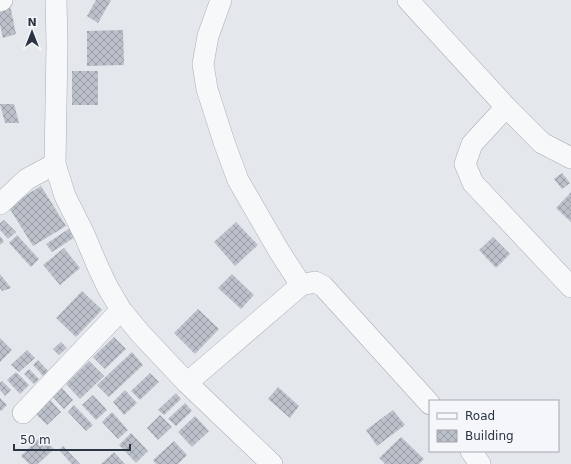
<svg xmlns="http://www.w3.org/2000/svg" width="571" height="464" font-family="'DejaVu Sans',sans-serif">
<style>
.building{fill:url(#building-cross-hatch)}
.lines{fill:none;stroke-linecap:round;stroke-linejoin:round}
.minor-casing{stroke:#a9aeb7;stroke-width:22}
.minor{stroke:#f7f8fa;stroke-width:21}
</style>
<defs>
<pattern id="building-cross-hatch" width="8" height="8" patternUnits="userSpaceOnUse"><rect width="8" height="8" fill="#bbc0ca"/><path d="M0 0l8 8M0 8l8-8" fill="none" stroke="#989da6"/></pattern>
</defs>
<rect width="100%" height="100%" fill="#e4e7ec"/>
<!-- building -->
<g class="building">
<path d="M96 0H111L98 23 87 16Z"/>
<path d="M10 5 16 34 3 38 0 25V7Z"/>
<path d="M123 30 124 65 87 66V31Z"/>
<rect x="72" y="71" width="26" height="34"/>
<path d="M0 104H14L19 123H5Z"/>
<path d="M562 173 570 183 562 189 554 179Z"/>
<path d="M41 186 66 226 33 246 8 206Z"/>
<path d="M571 192V222L556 208Z"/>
<path d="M4 220 16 232 8 239 0 230V223Z"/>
<path d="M236 222 258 245 235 266 214 242Z"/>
<path d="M70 228 75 237 52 252 46 244Z"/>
<path d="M17 235 39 259 31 267 9 243Z"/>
<path d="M0 236 4 241 0 245Z"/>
<path d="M493 237 510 254 496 268 479 250Z"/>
<path d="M64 248 80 268 60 285 43 265Z"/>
<path d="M0 274 11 288 2 291 0 288Z"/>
<path d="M232 274 254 295 241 309 218 288Z"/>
<path d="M82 291 102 310 76 337 56 318Z"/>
<path d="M198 309 219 329 195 354 174 333Z"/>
<path d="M114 337 126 349 105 369 93 357Z"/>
<path d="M0 338 12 350 0 362Z"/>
<path d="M61 342 67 348 59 355 53 349Z"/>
<path d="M27 350 35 358 19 372 11 365Z"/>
<path d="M132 352 143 365 109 397 97 385Z"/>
<path d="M38 360 50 373 45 378 33 365Z"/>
<path d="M89 361 104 376 80 399 66 384Z"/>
<path d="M29 369 39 379 34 384 24 374Z"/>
<path d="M16 372 29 385 20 394 7 380Z"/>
<path d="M150 373 159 382 140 400 131 391Z"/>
<path d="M2 381 11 390 5 396 0 390V383Z"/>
<path d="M61 387 73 400 64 409 52 396Z"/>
<path d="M278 387 299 406 290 418 268 399Z"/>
<path d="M125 390 137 403 124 415 113 402Z"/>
<path d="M176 393 181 399 164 415 158 410Z"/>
<path d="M93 395 107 410 96 420 82 405Z"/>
<path d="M0 398 7 405 1 411 0 410Z"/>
<path d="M50 400 61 412 47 425 36 414Z"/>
<path d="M185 403 192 411 176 426 168 419Z"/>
<path d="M74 405 93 425 86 431 68 412Z"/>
<path d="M393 410 405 425 377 446 366 430Z"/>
<path d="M112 412 128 430 118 439 102 422Z"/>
<path d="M160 415 172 427 158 440 147 428Z"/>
<path d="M195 416 209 431 192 447 178 432Z"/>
<path d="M131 433 148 451 136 463 119 445Z"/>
<path d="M41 436 54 449 38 464H29L21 456Z"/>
<path d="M401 437 424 459 419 464H385L379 458Z"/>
<path d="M174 441 187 455 178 464H156L153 460Z"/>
<path d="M63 446 80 464H72L59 450Z"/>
<path d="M114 452 125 464H101Z"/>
</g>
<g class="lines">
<!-- minor casing -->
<g class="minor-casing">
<g id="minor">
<path d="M56 0 57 45 55 164 65 196 84 234 98 267 107 286 121 310 140 333 187 383 272 464"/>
<path d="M221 0 208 36 203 64 207 89 224 142 238 180 279 251 301 285"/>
<path d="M408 0 506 107 542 143 571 158"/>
<path d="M0 1 2 0"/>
<path d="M506 107 472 144 465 164 473 183 571 287"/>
<path d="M0 204 27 179 55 164"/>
<path d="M187 383 301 285 315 282 323 286 430 404"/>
<path d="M23 413 121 310"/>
<path d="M471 451 480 464"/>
</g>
</g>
<!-- minor -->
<use href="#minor" class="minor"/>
</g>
<!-- legend -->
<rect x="429" y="400" width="130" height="52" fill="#f4f6f9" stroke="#a4a8b1"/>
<rect x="437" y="413" width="20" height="6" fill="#f7f8fa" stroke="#a4a8b1"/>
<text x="465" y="420" font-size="12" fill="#2b3445">Road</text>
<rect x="437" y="430" width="20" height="12" fill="url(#building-cross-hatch)" stroke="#a4a8b1"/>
<text x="465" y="440" font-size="12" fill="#2b3445">Building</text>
<!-- north arrow -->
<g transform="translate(32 32)" stroke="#f4f6f9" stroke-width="3" paint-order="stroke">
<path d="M0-3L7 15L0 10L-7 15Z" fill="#2b3445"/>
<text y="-6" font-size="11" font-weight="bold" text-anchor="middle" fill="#2b3445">N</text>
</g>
<!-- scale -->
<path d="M14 444v6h116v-6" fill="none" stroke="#2b3445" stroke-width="2"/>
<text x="20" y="444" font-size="12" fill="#2b3445" stroke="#f4f6f9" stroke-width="3" paint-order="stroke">50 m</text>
</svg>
